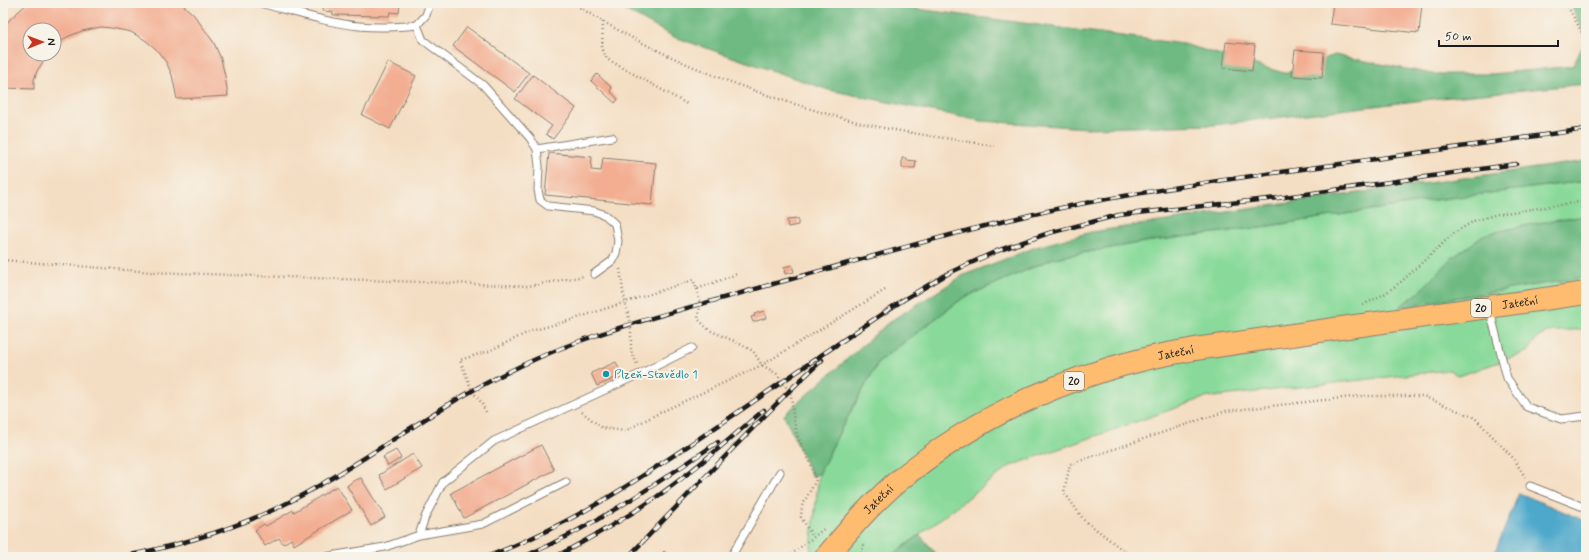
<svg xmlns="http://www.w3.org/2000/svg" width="1589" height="560" font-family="Mynerve,sans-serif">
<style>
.green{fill:#89da9a;stroke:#527b5b}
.forest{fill:#6eba82;stroke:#456b4f}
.water{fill:#4da8cb;stroke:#346274}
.building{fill:#f3ad91}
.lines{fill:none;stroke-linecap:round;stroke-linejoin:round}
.service-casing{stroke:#887d70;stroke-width:9}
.primary-casing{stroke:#887d70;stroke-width:24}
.path{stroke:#887d70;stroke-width:2.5;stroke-dasharray:1 3;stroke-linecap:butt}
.service{stroke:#fff;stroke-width:7}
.primary{stroke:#febc70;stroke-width:22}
.rail-casing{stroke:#1c1c1c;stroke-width:4.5}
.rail{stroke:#f7f3e8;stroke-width:3;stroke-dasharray:9;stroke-linecap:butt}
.culture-dot{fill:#0f9aa8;stroke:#f7f3e8;stroke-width:1.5}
.labels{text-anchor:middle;stroke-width:4;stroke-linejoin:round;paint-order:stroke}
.shield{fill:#f7f3e8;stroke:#5e5c59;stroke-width:1}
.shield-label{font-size:11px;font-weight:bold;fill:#1c1c1c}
.street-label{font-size:12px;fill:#1c1c1c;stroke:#f7f3e8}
.culture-label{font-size:12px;fill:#0d838f;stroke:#f7f3e8;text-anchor:start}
</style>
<rect width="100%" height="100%" fill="#f7f3e8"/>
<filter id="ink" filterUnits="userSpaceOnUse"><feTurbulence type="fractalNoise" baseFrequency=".025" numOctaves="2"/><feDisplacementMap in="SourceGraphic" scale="8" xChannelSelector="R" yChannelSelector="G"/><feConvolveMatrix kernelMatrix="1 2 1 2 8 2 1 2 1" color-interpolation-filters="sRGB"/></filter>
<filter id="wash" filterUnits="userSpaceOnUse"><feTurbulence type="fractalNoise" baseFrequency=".012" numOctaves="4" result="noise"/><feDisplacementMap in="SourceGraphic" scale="16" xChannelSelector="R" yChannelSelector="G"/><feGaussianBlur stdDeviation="0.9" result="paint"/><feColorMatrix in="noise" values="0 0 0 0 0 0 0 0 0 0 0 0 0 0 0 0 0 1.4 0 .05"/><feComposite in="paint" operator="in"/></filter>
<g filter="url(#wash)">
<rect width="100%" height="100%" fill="#f4dec3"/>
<!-- green -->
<path class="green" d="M1586 181V329L1547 332 1536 339 1527 352 1459 376 1449 370 1204 398 1010 466 894 554 895 557H810L819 474 840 431 879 361 963 298 1054 258 1144 242 1269 226 1434 200Z"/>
<!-- forest -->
<g class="forest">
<path d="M612 3H871L1183 44 1284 73 1335 55 1432 74H1493L1572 66 1586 41V84L1441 98 1214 125 1088 128 981 121 829 90 674 37Z"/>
<path d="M1570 3H1586V37Z"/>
<path d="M1586 161V181L1434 200 1269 226 1144 242 1054 258 963 298 879 361 840 431 819 474 812 476 784 415 889 322 964 275 1036 247 1091 232 1385 189Z"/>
<path d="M1586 216V277L1399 307 1418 293 1452 258 1486 234 1537 223Z"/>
<path d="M920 535 939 557H895L894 554Z"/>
</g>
<!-- water -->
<path class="water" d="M1519 493 1586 521V557H1493Z"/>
<g id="blocks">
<!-- building -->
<g class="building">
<path d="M28 3H181L194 15 214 43 221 59 225 76 228 96 177 99 172 75 166 62 156 49 145 40 131 32 111 28 101 27 82 31 67 37 54 47V30H30V54H48L37 71 34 80V89L3 88V29L10 19Z"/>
<path d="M323 3H400L399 13 390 12 389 16 333 15V12L323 11Z"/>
<path d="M1333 3H1422L1419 33 1330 24Z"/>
<path d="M467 27 529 73 515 92 453 46Z"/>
<path d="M1226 42 1255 45 1252 71 1223 68Z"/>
<path d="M1295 50 1324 52 1322 78 1292 76Z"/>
<path d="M388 62 416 76 390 129 362 115Z"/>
<path d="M597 74 612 88 610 91 618 99 615 103 591 81Z"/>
<path d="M533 75 576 108 553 139 546 134 552 126 515 99Z"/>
<path d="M549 153 592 157 591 170 601 171 603 158 656 163 652 205 545 195Z"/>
<path d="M902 158H906V160L916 161 915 168H902Z"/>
<path d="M798 219V225L788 227 787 220Z"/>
<path d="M792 265 794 272 785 274 784 267Z"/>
<path d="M764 311 766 318 753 322 751 317 755 316 754 314Z"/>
<path d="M616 362 622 375 597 386 591 373Z"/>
<path d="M541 445 554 470 464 518 451 493Z"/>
<path d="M396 450 401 458 388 466 383 457Z"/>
<path d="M413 454 422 468 387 489 379 475Z"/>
<path d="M361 478 385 517 371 526 347 486 353 481Z"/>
<path d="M337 486 352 510 294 545 291 539 283 544 279 538 265 546 255 530 264 524 266 526 293 510 294 512Z"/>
<path d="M664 551 670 557H659Z"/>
<path d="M381 554 382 557H366V556Z"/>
</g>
</g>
</g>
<g filter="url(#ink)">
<use href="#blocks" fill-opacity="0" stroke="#887d70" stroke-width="1"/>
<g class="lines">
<!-- service casing -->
<g class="service-casing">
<g id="service">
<path d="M260 3C291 11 327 23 359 26 379 28 398 27 417 25L426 15 430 3"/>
<path d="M417 25 423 40 483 85 530 138 537 149 539 166 538 190 540 200 548 206 594 211 605 215 615 224 618 241 616 253 612 261 594 274"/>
<path d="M537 149 612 137"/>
<path d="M1491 308 1492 319 1507 378 1527 407 1561 419 1586 416"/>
<path d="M1530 486 1586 508"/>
<path d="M419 535 425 517 443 482 494 441 642 373 692 348"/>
<path d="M324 557 385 547 419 535 483 524 566 482"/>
<path d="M731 557 780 472"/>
</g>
</g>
<!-- primary casing -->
<g class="primary-casing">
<g id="primary">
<path id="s1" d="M826 557C848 531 871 504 897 482 969 422 1054 381 1145 359 1161 355 1179 352 1195 349L1586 293"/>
</g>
</g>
<!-- path -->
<g class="path">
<path d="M573 3C659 59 758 96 857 122 902 133 949 138 994 146"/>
<path d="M1566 3 1586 40"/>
<path d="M603 22 602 48 607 59 687 104"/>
<path d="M3 260 152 272 529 286 584 276"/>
<path d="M620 269 623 291 631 328V351L637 364"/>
<path d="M697 289 700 305 698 319 709 330 734 341 753 351 762 365 777 374 791 394 793 415 797 435 811 464 816 480 802 506 801 517 813 537"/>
<path d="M1363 305 1386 293 1402 281 1454 233 1474 221 1498 214 1586 201"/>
<path d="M486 412 481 402 472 391 460 360 489 351 531 331 568 321 693 280 697 289 737 274"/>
<path d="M582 412 602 428 625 431 659 413 762 365 885 290"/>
<path d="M788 557 825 528"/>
<path d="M860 557 865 542"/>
<path d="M1132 557 1084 520 1064 492 1070 464 1226 411 1360 396H1423L1475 418 1514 459 1525 477"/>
</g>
<!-- service -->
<use href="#service" class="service"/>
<!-- primary -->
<use href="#primary" class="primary"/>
<!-- rail casing -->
<g class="rail-casing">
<g id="rail">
<path d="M120 557C173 547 225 532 275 509 333 481 386 443 441 409 485 382 531 359 580 341 643 318 708 303 773 284 875 256 977 225 1080 204 1164 188 1248 176 1333 165 1417 153 1502 141 1586 129"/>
<path d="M486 557C570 526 636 481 710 431 774 388 838 343 903 300L949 273 997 251 1049 233 1119 215 1278 198 1516 164"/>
<path d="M523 557C593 527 655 485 718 442"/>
<path d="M555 557C589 539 623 520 655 498 693 472 728 440 764 410"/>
<path d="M628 557 708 474 789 391 822 360"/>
</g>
</g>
<!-- rail -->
<use href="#rail" class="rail"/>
</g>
</g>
<!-- markers -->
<circle class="culture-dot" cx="606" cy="374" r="4"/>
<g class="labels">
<!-- shield labels -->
<g class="shield">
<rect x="1471" y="299" width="20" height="18" rx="3"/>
<rect x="1064" y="372" width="20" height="18" rx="3"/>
</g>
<g class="shield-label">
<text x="1481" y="312">20</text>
<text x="1074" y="385">20</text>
</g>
<!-- street labels -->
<g class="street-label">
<text dy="4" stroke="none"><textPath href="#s1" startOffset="762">Jateční</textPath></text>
<text dy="4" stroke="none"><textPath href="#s1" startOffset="414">Jateční</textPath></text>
<text dy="4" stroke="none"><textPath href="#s1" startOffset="78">Jateční</textPath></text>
</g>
<!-- culture labels -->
<g class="culture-label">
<text x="614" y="378">Plzeň-Stavědlo 1</text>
</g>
</g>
<!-- margin -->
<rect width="1589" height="560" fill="none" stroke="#f7f3e8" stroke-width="16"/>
<!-- north arrow -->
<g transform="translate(42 42) rotate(89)"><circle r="19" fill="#f7f3e8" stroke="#9f9d96"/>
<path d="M0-3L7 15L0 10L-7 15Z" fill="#c8321e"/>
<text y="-6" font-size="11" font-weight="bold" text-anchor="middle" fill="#1c1c1c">N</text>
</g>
<!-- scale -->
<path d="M1439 40v6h119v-6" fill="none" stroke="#1c1c1c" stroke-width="2"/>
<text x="1445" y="40" font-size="12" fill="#1c1c1c" stroke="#f7f3e8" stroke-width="3" paint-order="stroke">50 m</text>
</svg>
